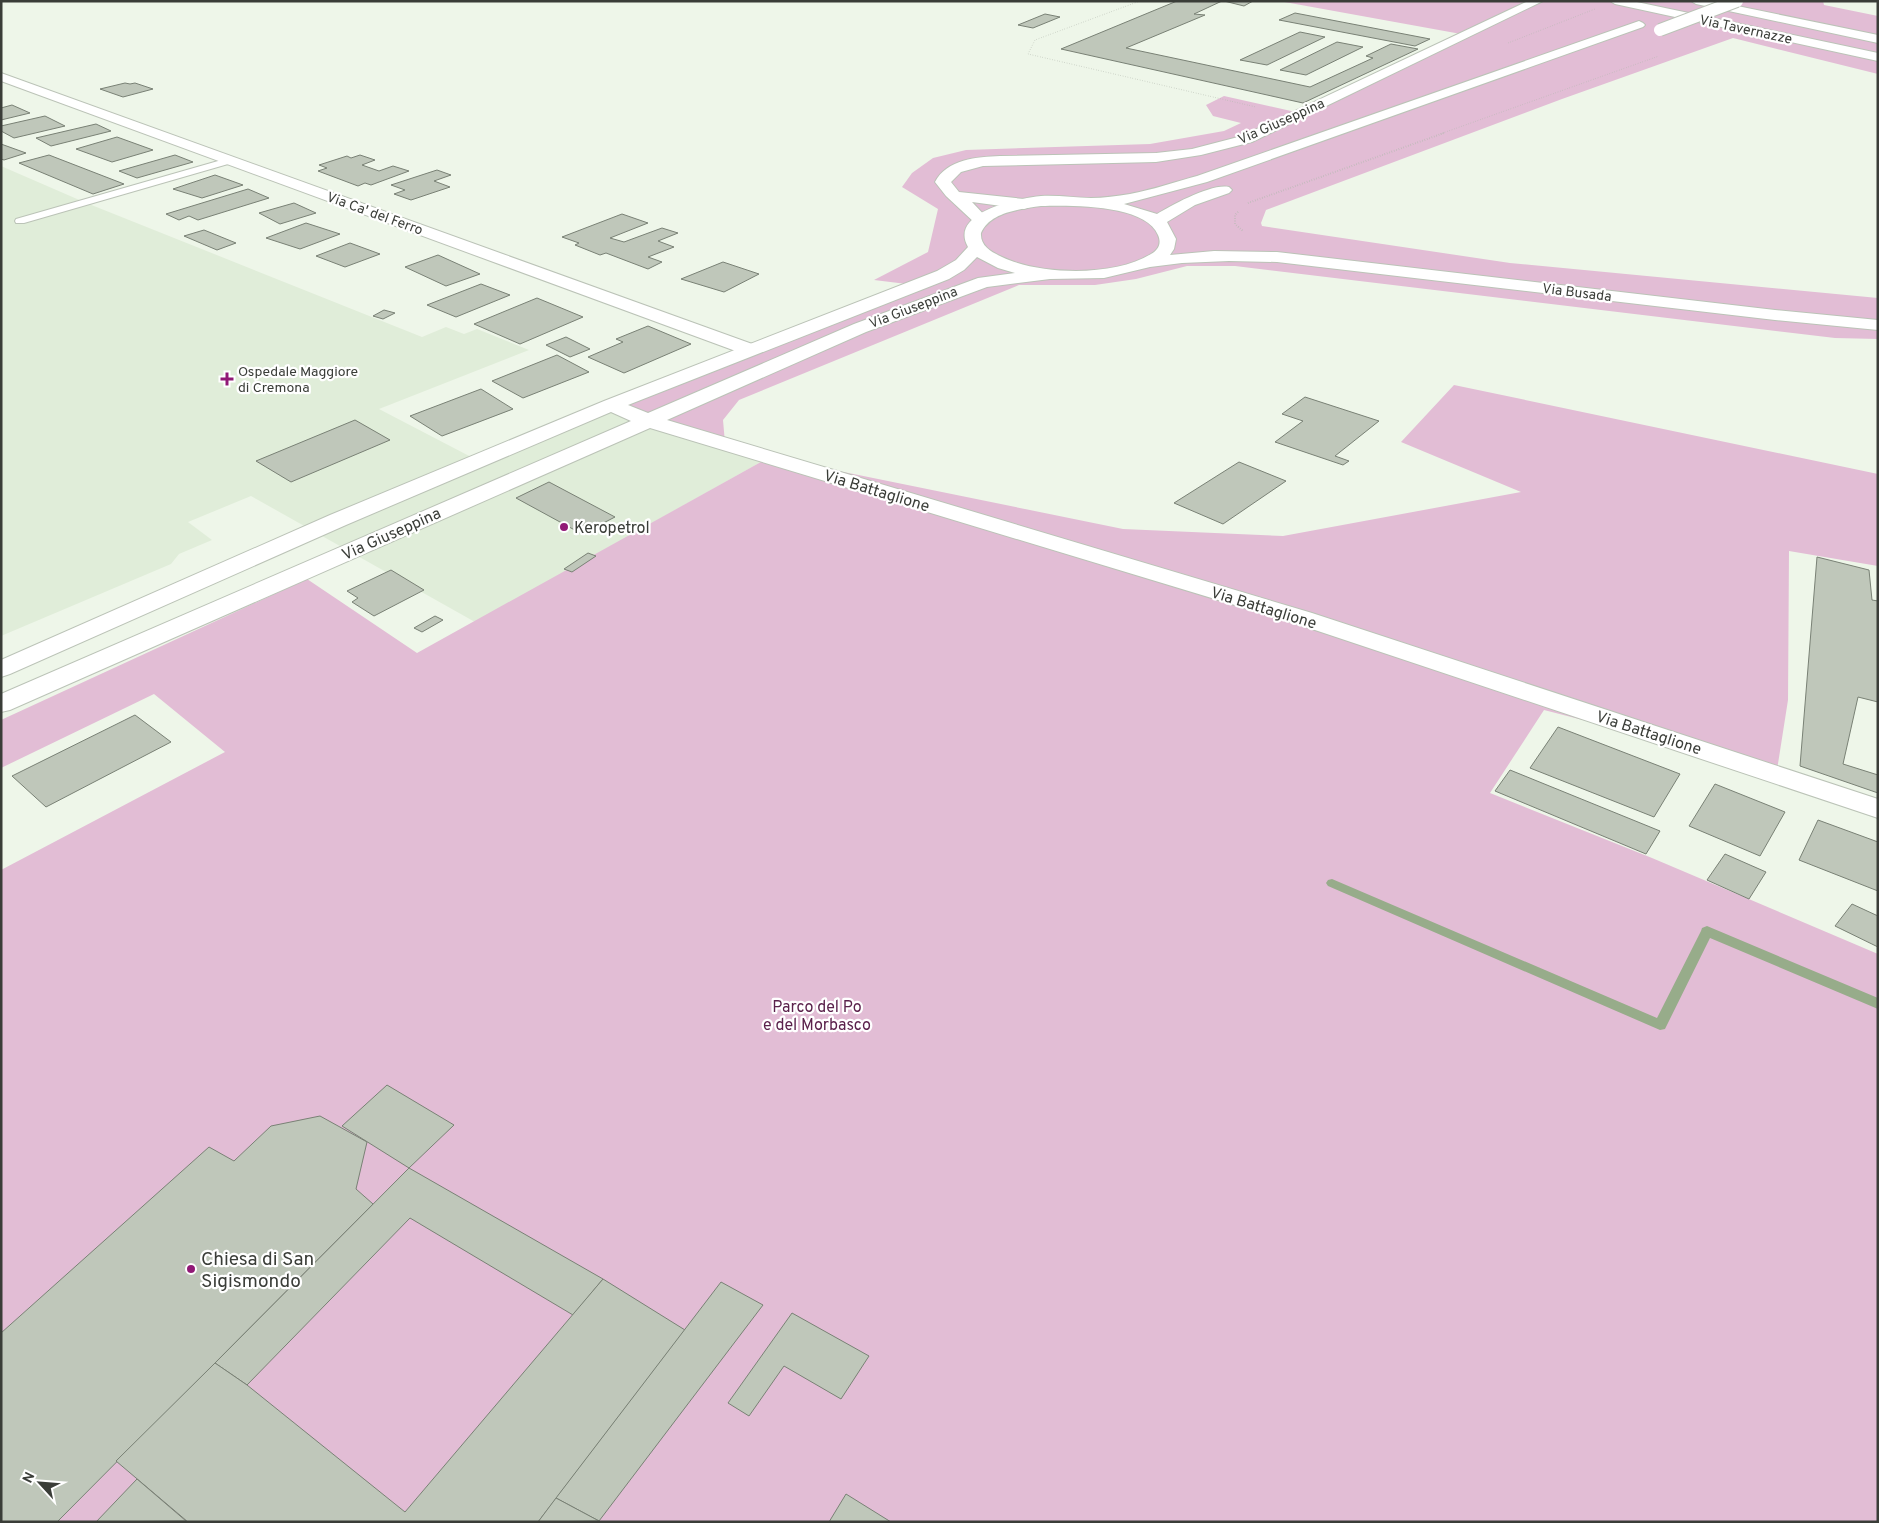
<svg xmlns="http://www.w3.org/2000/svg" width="1879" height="1523" font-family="Overpass,sans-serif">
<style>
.built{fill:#e0edd9}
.green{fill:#e2bdd5}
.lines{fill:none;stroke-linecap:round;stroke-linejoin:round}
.stream{fill:#97ac8a;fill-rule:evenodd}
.building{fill:#bfc7ba;stroke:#798175}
.lane-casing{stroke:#bbc3b7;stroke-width:2}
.street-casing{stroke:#bbc3b7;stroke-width:2}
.secondary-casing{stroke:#bbc3b7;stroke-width:2}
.highway-casing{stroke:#bbc3b7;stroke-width:2}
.path-far1{stroke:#b3b9af;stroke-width:1;stroke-dasharray:0.5 2;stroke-linecap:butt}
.path{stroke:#b3b9af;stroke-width:2;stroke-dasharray:0.5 2;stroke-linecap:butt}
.lane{fill:#fff;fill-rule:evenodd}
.street{fill:#fff;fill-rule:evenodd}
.secondary{fill:#fff;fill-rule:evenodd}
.highway{fill:#fff;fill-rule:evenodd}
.secondary-bridge-casing{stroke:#bbc3b7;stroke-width:14;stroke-linecap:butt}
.secondary-bridge{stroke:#fff;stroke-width:12}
.poi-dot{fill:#911976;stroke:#fff;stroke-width:2}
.labels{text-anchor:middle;stroke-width:4.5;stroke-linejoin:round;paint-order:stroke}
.far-street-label{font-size:14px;fill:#3a3d38;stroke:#fff}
.far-poi-label{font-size:14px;fill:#3a3d38;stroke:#fff;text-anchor:start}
.street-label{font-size:16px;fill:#3a3d38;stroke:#fff}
.poi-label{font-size:16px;fill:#3a3d38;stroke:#fff;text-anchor:start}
.park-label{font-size:16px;fill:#5b224c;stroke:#fff}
.near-poi-label{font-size:19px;fill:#3a3d38;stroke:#fff;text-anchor:start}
</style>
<rect width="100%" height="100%" fill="#eef6e9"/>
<!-- built -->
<path class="built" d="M1 166 84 202 422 337 446 327 464 334 477 329 529 350 379 409 475 459 611 405 770 457 475 622 251 496 188 522 212 540 179 554 171 564 1 636Z"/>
<!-- green -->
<g class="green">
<path d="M1279 1H1823L1824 5 1878 16V74L1733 38 1562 99 1266 210 1261 223 1262 226 1510 263 1878 298V339L1835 338 1235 266H1187L1136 279 1095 285H1019L739 400 723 420 725 443 611 405 915 285 874 280 928 252 938 209 902 187 912 173 933 158 966 150 1150 144 1224 131 1241 123 1213 116 1206 105 1224 96 1300 113 1461 34Z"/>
<path d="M1454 385 1878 474V566L1789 551 1788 700 1777 770 1544 710 1490 793 1652 858 1878 954V1522H1V870L225 752 154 694 1 768V720L307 579 417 653 770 457 1123 529 1283 536 1521 492 1401 442Z"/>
</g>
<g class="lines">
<!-- stream -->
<path class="stream" d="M1332 879 1657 1018 1701 931 1702 928 1707 926 1878 998V1009L1710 938 1665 1029 1660 1030 1328 886 1326 883 1328 880Z"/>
</g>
<!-- building -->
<g class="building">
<path d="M1177 1H1222L1194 14 1205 15 1126 48 1310 87 1373 58 1366 56 1391 44 1418 49 1303 103 1061 49Z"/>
<path d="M1224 1H1253L1244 6Z"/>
<path d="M1295 13 1430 39 1415 46 1279 20Z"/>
<path d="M1045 14 1060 17 1033 28 1018 25Z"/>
<path d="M1300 32 1325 37 1267 65 1240 60Z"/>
<path d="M1337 42 1363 47 1306 75 1280 70Z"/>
<path d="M125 83 130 84 135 83 153 89 123 97 100 89Z"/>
<path d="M12 105 30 113 1 120V108Z"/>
<path d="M45 116 65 126 14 138 1 131V126Z"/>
<path d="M96 124 111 131 51 146 36 138Z"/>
<path d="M117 137 153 150 112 162 76 149Z"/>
<path d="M1 144 26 153 4 160 1 159Z"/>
<path d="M49 155 124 184 93 194 19 163Z"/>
<path d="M175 155 193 162 137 178 119 171Z"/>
<path d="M360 155 375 160 362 165 379 171 393 166 409 171 371 185 365 183 358 186 318 171 327 168 319 165 347 156 351 158Z"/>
<path d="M437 170 451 175 434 181 450 187 411 200 394 194 405 190 391 185Z"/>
<path d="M215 175 243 185 202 198 173 189Z"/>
<path d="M248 189 269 198 198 220 189 216 179 220 166 214Z"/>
<path d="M294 203 316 213 280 224 259 213Z"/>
<path d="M622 214 648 223 610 238 624 242 662 228 678 233 658 241 674 247 648 257 662 262 648 269 606 253 600 255 575 245 579 243 562 237Z"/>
<path d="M306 223 340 234 300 249 266 238Z"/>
<path d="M204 230 236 243 217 250 184 236Z"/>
<path d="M350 243 380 254 345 267 316 256Z"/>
<path d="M438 255 480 274 446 286 405 267Z"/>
<path d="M723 262 759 274 724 292 681 279Z"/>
<path d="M481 284 510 295 456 317 427 305Z"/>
<path d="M537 298 583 317 520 344 474 324Z"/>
<path d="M384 310 395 313 383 319 373 316Z"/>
<path d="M648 326 691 344 624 373 588 357 623 342 616 339Z"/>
<path d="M566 337 590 349 570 357 546 345Z"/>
<path d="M557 355 589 372 523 398 492 381Z"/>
<path d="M481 389 513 409 442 436 410 416Z"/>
<path d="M1305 397 1379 421 1335 456 1349 461 1343 465 1275 442 1303 421 1282 414Z"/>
<path d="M355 420 390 440 291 482 256 461Z"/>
<path d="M1239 462 1286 481 1223 524 1174 503Z"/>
<path d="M549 482 615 517 582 534 516 498Z"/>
<path d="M588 553 596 556 572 572 564 569Z"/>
<path d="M1817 557 1869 570 1872 600 1878 601V702L1858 697 1843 764 1878 775V793L1800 766Z"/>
<path d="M391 570 424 590 374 616 352 602 358 598 347 591Z"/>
<path d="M435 616 443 620 422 632 414 628Z"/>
<path d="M135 715 171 742 46 807 12 776Z"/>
<path d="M1558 727 1680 774 1654 817 1530 768Z"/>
<path d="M1510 770 1660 831 1646 854 1495 791Z"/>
<path d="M1715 784 1785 812 1760 856 1689 826Z"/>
<path d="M1818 820 1878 842V891L1799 860Z"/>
<path d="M1725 854 1766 872 1749 899 1707 880Z"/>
<path d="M1852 904 1878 916V947L1835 926Z"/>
<path d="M387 1085 454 1125 409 1168 342 1126Z"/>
<path d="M320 1116 367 1142 356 1189 373 1204 57 1522H1V1333L209 1147 234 1161 271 1126Z"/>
<path d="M409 1168 603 1279 573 1315 410 1218 247 1385 215 1363Z"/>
<path d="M603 1279 685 1330 538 1522H188L116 1461 215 1363 247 1385 405 1512Z"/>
<path d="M721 1282 763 1305 599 1521 556 1498Z"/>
<path d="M792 1313 869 1356 841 1399 784 1366 749 1416 728 1403Z"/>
<path d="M137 1479 186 1521 96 1522Z"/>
<path d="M846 1494 891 1522H829Z"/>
<path d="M556 1498 599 1521 538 1522Z"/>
</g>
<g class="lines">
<!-- lane casing -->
<g class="lane-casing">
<path id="lane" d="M232 157 237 160 235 162 24 223H16L15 221 16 219Z"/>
</g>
<!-- street casing -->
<g class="street-casing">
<g id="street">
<path d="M1528 1H1543L1252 142 1201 155 1156 162 983 166 961 172 951 182 959 192 1024 199 1030 201 1032 204 1030 207 1024 209 972 202 989 220 987 223H975L946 196 935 182C947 159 977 157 1000 156L1156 153 1192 149 1242 136Z"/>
<path d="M1 73 755 345 757 349 755 353 748 355 741 353 1 81Z"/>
</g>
</g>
<!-- secondary casing -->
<g class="secondary-casing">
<g id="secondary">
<path d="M1610 1H1632L1878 53V61L1615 4Z"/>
<path d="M1639 21 1643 23 1645 25 1643 27 1207 182 1124 204 1157 214C1172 205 1212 183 1229 187L1232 190 1229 193 1195 205 1167 222 1176 239 1174 249 1170 255 1214 251 1277 252 1775 310 1878 320V330L1775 320 1277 262 1229 261 1182 263 1150 267 1104 278 1050 279 987 287 866 332 667 420 1312 613 1878 799V818L1294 623 650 428 10 710 1 712V694L631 421 611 412 346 525 10 674 1 677V660L330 515 604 401 937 271 956 260 968 247C948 212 1020 198 1041 196 1058 195 1075 198 1091 198 1104 198 1117 196 1130 194 1152 190 1175 182 1197 176ZM1041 206C1069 205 1146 204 1158 235 1162 244 1158 250 1151 254 1114 277 1040 275 1002 257 991 252 980 246 981 233 990 212 1021 209 1041 206ZM977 257 998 268 1015 273 978 278 854 324 648 413 628 405 949 279 964 270Z"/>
</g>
</g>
<!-- highway casing -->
<g class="highway-casing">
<path id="highway" d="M1691 1H1713L1878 35V43L1696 4Z"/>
</g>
<!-- path-far1 -->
<g class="path-far1">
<path d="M1140 1 1035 40 1028 54 1256 107"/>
<path d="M1508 43 1595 9"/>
<path d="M1440 134 1659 56"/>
</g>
<!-- path -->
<g class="path">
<path d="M1248 203 1444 133"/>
<path d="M1238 212 1235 215V224L1243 231"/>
</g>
<!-- lane -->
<use href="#lane" class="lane"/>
<!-- street -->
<use href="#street" class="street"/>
<!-- secondary -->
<use href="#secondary" class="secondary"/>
<!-- highway -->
<use href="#highway" class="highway"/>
<!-- secondary-bridge casing -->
<g class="secondary-bridge-casing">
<path id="secondary-bridge" d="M1660 30 1737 1"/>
</g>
<!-- secondary-bridge -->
<use href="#secondary-bridge" class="secondary-bridge"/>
</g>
<!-- markers -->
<g class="poi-dot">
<path d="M224.5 371.5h5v5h5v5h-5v5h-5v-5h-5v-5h5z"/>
<circle cx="564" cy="527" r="5"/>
<circle cx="191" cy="1269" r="5"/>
</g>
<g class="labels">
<!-- far-street labels -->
<g class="far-street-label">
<text transform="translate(1746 29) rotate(12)" y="5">Via Tavernazze</text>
<text transform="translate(1281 121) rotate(-24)" y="5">Via Giuseppina</text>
<text transform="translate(375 213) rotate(20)" y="5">Via Ca' del Ferro</text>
<text transform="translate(1577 292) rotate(7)" y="5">Via Busada</text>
<text transform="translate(913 307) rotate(-21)" y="5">Via Giuseppina</text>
</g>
<!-- far-poi labels -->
<g class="far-poi-label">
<text x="238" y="376">Ospedale Maggiore<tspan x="238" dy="16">di Cremona</tspan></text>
</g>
<!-- street labels -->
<g class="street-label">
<text transform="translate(877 490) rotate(17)" y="6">Via Battaglione</text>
<text transform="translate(391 533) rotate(-24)" y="6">Via Giuseppina</text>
<text transform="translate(1264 607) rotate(17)" y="6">Via Battaglione</text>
<text transform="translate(1649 732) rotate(18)" y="6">Via Battaglione</text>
</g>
<!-- poi labels -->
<g class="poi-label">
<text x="574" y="533">Keropetrol</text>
</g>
<!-- park labels -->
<g class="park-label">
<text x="817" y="1012">Parco del Po<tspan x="817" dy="18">e del Morbasco</tspan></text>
</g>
<!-- near-poi labels -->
<g class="near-poi-label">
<text x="201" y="1265">Chiesa di San<tspan x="201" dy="22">Sigismondo</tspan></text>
</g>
</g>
<!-- border -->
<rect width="1879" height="1523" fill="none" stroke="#3a3d38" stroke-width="5"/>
<!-- north arrow -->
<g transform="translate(40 1483) rotate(296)" stroke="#ffffff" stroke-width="4" paint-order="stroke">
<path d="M0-4L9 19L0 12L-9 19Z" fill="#3a3d38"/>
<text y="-8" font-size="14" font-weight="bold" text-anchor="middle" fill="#3a3d38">N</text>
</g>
</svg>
